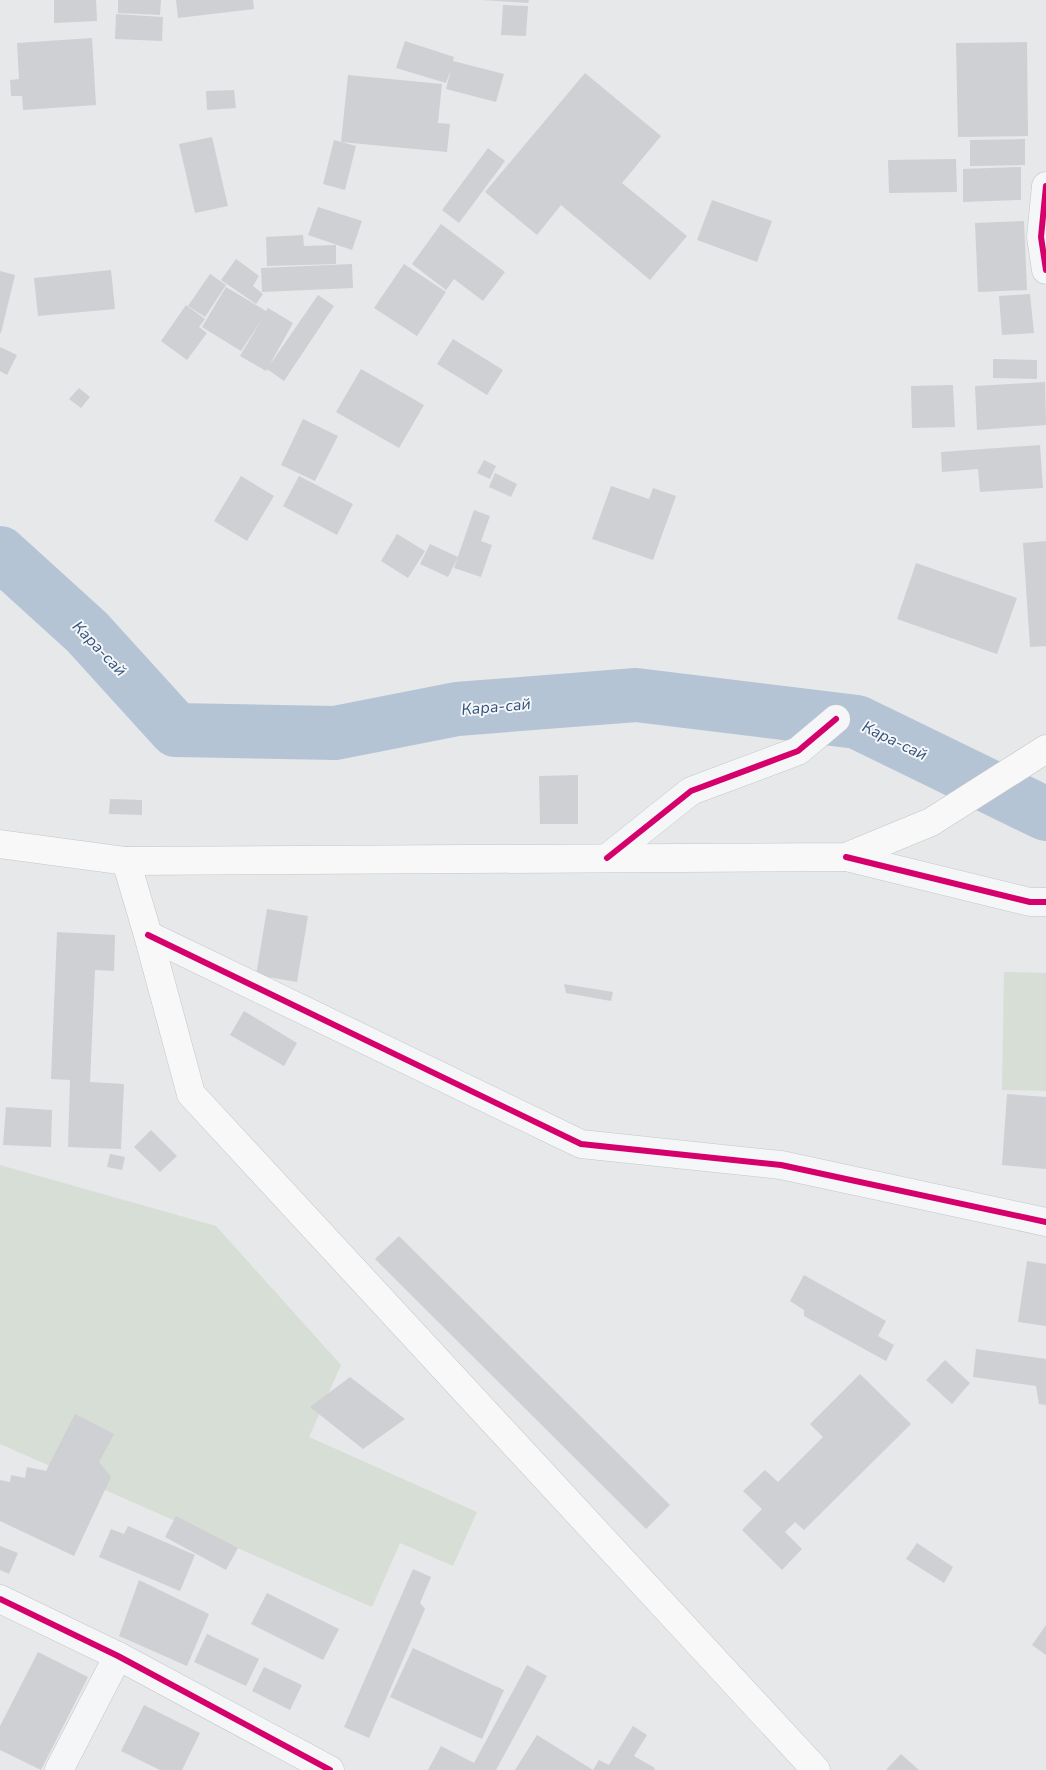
<svg xmlns="http://www.w3.org/2000/svg" width="1046" height="1770" font-family="'Nunito Sans',sans-serif">
<style>
.green{fill:#d6ded6}
.lines{fill:none;stroke-linecap:round;stroke-linejoin:round}
.river{stroke:#b4c4d5;stroke-width:54}
.building{fill:#ced0d3}
.minor-casing{stroke:#c4c6c8;stroke-width:29}
.secondary-casing{stroke:#c4c6c8;stroke-width:29}
.minor{stroke:#f5f6f7;stroke-width:28}
.secondary{stroke:#f8f8f8;stroke-width:28}
.cycleway-casing{stroke:#f4f6f9;stroke-width:9}
.cycleway{stroke:#d6006c;stroke-width:6}
.labels{text-anchor:middle;stroke-width:4;stroke-linejoin:round;paint-order:stroke}
.water-label{font-size:16px;font-style:italic;fill:#34527a;stroke:#f4f6f9}
</style>
<rect width="100%" height="100%" fill="#e6e8ea"/>
<!-- green -->
<g class="green">
<path d="M1004 972 1046 973V1091L1002 1090Z"/>
<path d="M0 1165 216 1226 341 1365 309 1437 477 1512 453 1566 400 1543 372 1607 0 1444Z"/>
</g>
<g class="lines">
<!-- river -->
<path class="river" d="M0 553 87 632 176 730 335 733 457 709 636 695 857 722 1046 814"/>
</g>
<!-- building -->
<g class="building">
<path d="M54 0H96L97 21 54 23Z"/>
<path d="M118 0H161L160 15 118 13Z"/>
<path d="M176 0H253L254 9 178 18Z"/>
<path d="M481 0H529L528 3Z"/>
<path d="M503 5 528 6 526 36 501 35Z"/>
<path d="M116 14 163 17 162 41 115 39Z"/>
<path d="M92 38 96 105 23 110 22 96H11L10 80 19 79 17 43Z"/>
<path d="M405 41 454 57 453 61 504 74 496 102 446 89 451 69 446 83 396 68Z"/>
<path d="M1027 42 1028 136 958 137 956 43Z"/>
<path d="M585 73 661 136 622 183 687 236 650 280 561 205 537 235 485 192Z"/>
<path d="M348 75 442 84 438 123 450 124 447 152 341 142Z"/>
<path d="M234 90 236 108 207 110 206 91Z"/>
<path d="M212 137 228 206 195 213 179 144Z"/>
<path d="M1025 139V165L970 166V140Z"/>
<path d="M334 140 356 146 345 190 323 184Z"/>
<path d="M488 148 505 161 459 223 442 210Z"/>
<path d="M956 159 957 192 889 193 888 160Z"/>
<path d="M1021 167V200L963 202V169Z"/>
<path d="M712 200 772 221 757 262 697 240Z"/>
<path d="M318 207 362 221 352 250 308 235Z"/>
<path d="M1024 221 1027 290 978 292 975 223Z"/>
<path d="M441 224 505 272 483 301 454 279 446 290 412 264Z"/>
<path d="M303 235 304 246 336 245V264L267 266 266 237Z"/>
<path d="M236 259 259 276 253 286 263 294 256 304 221 280Z"/>
<path d="M352 264 353 288 262 292 261 268Z"/>
<path d="M404 264 446 292 417 336 374 308Z"/>
<path d="M111 270 115 309 38 316 34 278Z"/>
<path d="M0 271 15 275 1 333H0Z"/>
<path d="M210 274 226 285 205 317 188 306Z"/>
<path d="M226 287 266 311 268 308 293 323 269 366 318 295 334 306 284 381 267 369 266 371 240 356 262 319 241 351 202 327Z"/>
<path d="M1030 294 1034 333 1002 335 999 296Z"/>
<path d="M186 305 205 319 199 327 207 333 187 360 161 341Z"/>
<path d="M453 339 503 370 487 395 437 364Z"/>
<path d="M0 347 17 355 7 375 0 371Z"/>
<path d="M993 359 1037 360V379L993 378Z"/>
<path d="M361 369 424 405 399 448 336 412Z"/>
<path d="M1045 382 1046 425 977 430 975 386Z"/>
<path d="M953 385 955 427 912 428 911 386Z"/>
<path d="M79 388 90 397 81 408 69 399Z"/>
<path d="M303 419 338 436 315 481 281 465Z"/>
<path d="M1040 445 1043 488 980 492 978 469 942 472 941 452Z"/>
<path d="M484 460 496 466 490 479 477 473Z"/>
<path d="M495 473 517 484 511 497 489 487Z"/>
<path d="M241 476 274 496 247 541 214 521Z"/>
<path d="M299 476 353 504 337 535 283 506Z"/>
<path d="M611 486 649 499 653 488 676 496 653 560 592 539Z"/>
<path d="M474 510 490 516 481 541 492 545 481 577 454 568Z"/>
<path d="M397 534 425 551 408 578 381 561Z"/>
<path d="M1046 541V646L1030 647 1023 543Z"/>
<path d="M430 544 458 557 448 577 420 564Z"/>
<path d="M916 563 1017 598 997 654 897 619Z"/>
<path d="M578 775V824H540L539 776Z"/>
<path d="M110 799 142 800V815L109 814Z"/>
<path d="M267 909 308 916 297 982 256 975Z"/>
<path d="M57 932 115 935 114 971 95 970 90 1082 124 1084 121 1149 68 1147 70 1080 51 1079Z"/>
<path d="M564 984 613 992 611 1001 566 993Z"/>
<path d="M244 1011 297 1043 284 1066 230 1035Z"/>
<path d="M1007 1094 1046 1097V1169L1002 1165Z"/>
<path d="M6 1107 52 1110 51 1147 3 1145Z"/>
<path d="M151 1130 177 1156 160 1172 134 1147Z"/>
<path d="M110 1154 125 1157 122 1170 107 1167Z"/>
<path d="M399 1236 670 1505 646 1529 375 1259Z"/>
<path d="M1027 1261 1046 1264V1326L1018 1322Z"/>
<path d="M804 1275 886 1321 878 1336 894 1345 886 1361 804 1316V1310L790 1301Z"/>
<path d="M976 1349 1046 1359V1405L1039 1404 1036 1386 973 1377Z"/>
<path d="M945 1360 970 1383 952 1404 926 1380Z"/>
<path d="M860 1374 911 1424 804 1530 795 1522 785 1532 802 1549 782 1570 742 1530 762 1509 743 1491 765 1470 778 1482 823 1437 810 1424Z"/>
<path d="M350 1377 405 1419 363 1449 310 1407Z"/>
<path d="M75 1414 114 1434 99 1462 111 1477 74 1556 0 1521V1480L10 1482 11 1475 25 1478 27 1467 46 1471Z"/>
<path d="M176 1516 238 1548 226 1570 165 1537Z"/>
<path d="M128 1526 195 1555 180 1591 99 1557 111 1529 124 1534Z"/>
<path d="M917 1543 953 1567 944 1583 906 1559Z"/>
<path d="M0 1546 18 1553 9 1574 0 1570Z"/>
<path d="M413 1569 431 1577 420 1603 425 1609 369 1738 344 1727Z"/>
<path d="M139 1580 209 1614 187 1666 119 1636Z"/>
<path d="M267 1593 339 1629 323 1660 251 1624Z"/>
<path d="M1046 1625V1655L1032 1645Z"/>
<path d="M207 1634 259 1659 246 1686 194 1662Z"/>
<path d="M413 1648 504 1690 482 1739 390 1697Z"/>
<path d="M38 1652 88 1677 41 1770 0 1750V1726Z"/>
<path d="M527 1665 547 1676 496 1770H428L441 1746 474 1763Z"/>
<path d="M264 1667 302 1685 290 1710 252 1691Z"/>
<path d="M144 1705 200 1733 182 1770H160L121 1751Z"/>
<path d="M633 1726 647 1735 634 1756 655 1768 654 1770H515L537 1735 593 1770 599 1760 609 1765Z"/>
<path d="M901 1754 919 1770H886Z"/>
</g>
<g class="lines">
<!-- minor casing -->
<g class="minor-casing">
<g id="minor">
<path d="M1046 186 1041 237 1046 270"/>
<path d="M846 857 1030 902H1046"/>
<path d="M607 858 691 791 798 751 836 719"/>
<path d="M148 935 581 1144 781 1165 1046 1222"/>
<path d="M0 1599 118 1656 330 1770"/>
<path d="M59 1770 118 1656"/>
</g>
</g>
<!-- secondary casing -->
<g class="secondary-casing">
<g id="secondary">
<path d="M0 844 126 861 846 857 931 822 1046 749"/>
<path d="M126 861 148 935 191 1094 816 1770"/>
</g>
</g>
<!-- minor -->
<use href="#minor" class="minor"/>
<!-- secondary -->
<use href="#secondary" class="secondary"/>
<!-- cycleway casing -->
<g class="cycleway-casing">
<g id="cycleway">
<path d="M1046 186 1041 237 1046 270"/>
<path d="M846 857 1030 902H1046"/>
<path d="M607 858 691 791 798 751 836 719"/>
<path d="M148 935 581 1144 781 1165 1046 1222"/>
<path d="M0 1599 118 1656 330 1770"/>
</g>
</g>
<!-- cycleway -->
<use href="#cycleway" class="cycleway"/>
</g>
<g class="labels">
<!-- water labels -->
<g class="water-label">
<text transform="translate(100 648) rotate(46)" y="6">Кара-сай</text>
<text transform="translate(496 706) rotate(-5)" y="6">Кара-сай</text>
<text transform="translate(895 740) rotate(26)" y="6">Кара-сай</text>
</g>
</g>
</svg>
